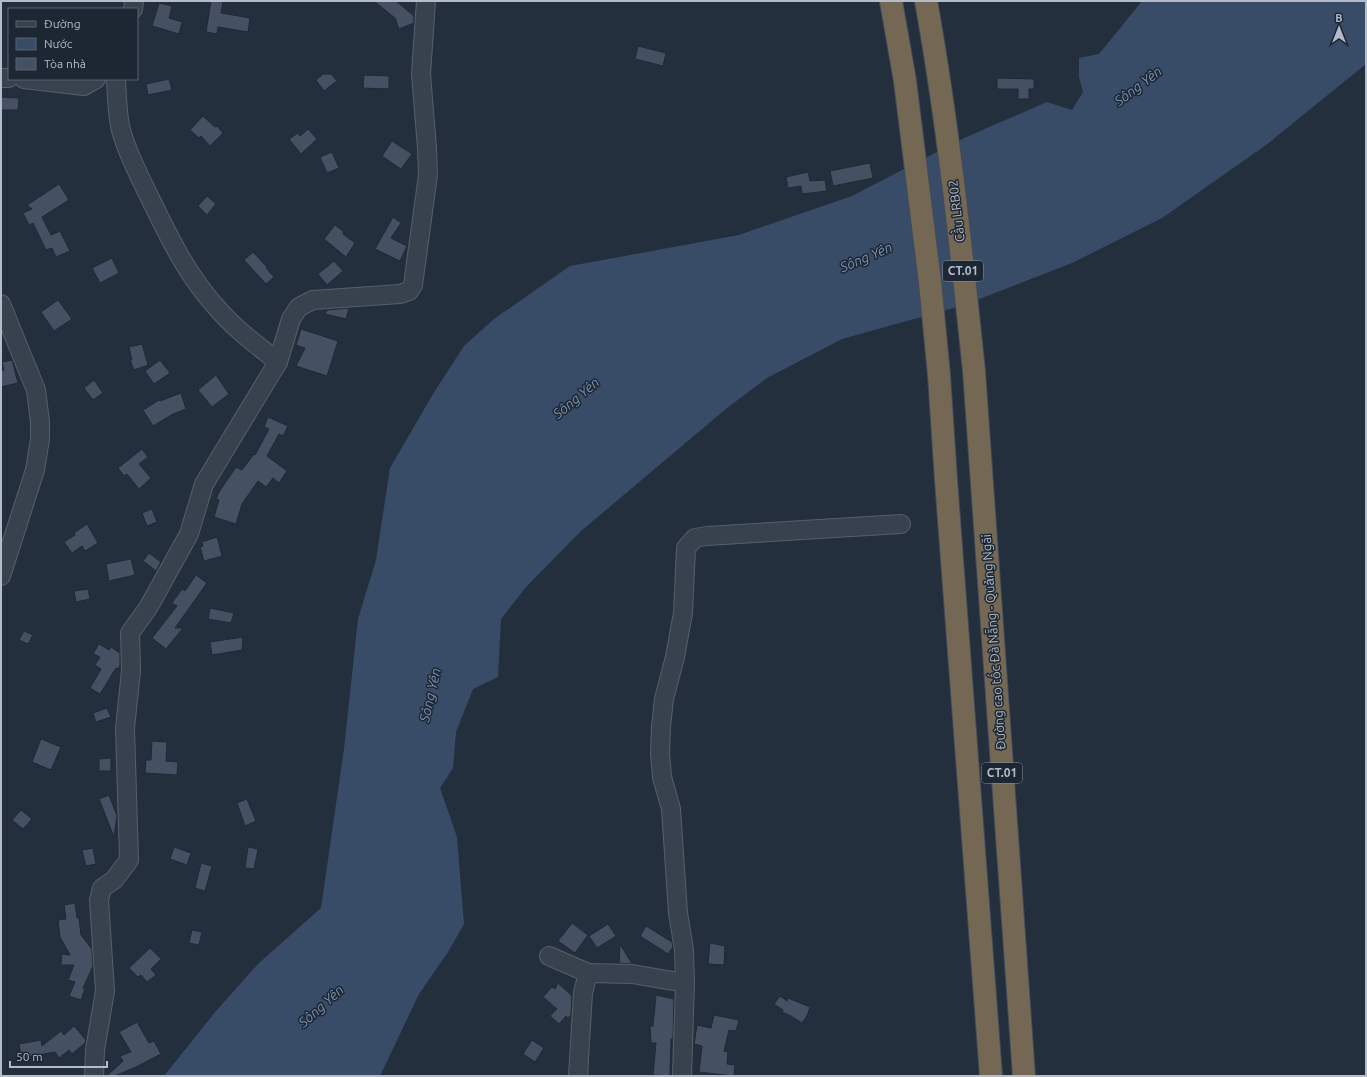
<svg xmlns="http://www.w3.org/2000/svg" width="1367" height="1077" font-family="Ubuntu,sans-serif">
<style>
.water{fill:#394c67}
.building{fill:#455162;stroke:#1f2835}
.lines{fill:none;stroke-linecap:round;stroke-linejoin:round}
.minor-casing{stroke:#565f6c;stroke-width:20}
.highway-casing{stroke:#434c59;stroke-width:24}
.minor{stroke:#38414e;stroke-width:18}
.highway{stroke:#746855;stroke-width:22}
.labels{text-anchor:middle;stroke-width:3;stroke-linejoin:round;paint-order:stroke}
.shield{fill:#1d2633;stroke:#878f9c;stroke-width:1}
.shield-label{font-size:12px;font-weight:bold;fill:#b4bcc9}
.street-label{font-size:13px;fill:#b4bcc9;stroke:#1d2633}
.water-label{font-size:14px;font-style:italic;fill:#7c92b1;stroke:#1d2633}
</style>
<rect width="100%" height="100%" fill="#242f3e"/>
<!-- water -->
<path class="water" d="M1142 1H1366V64L1266 145 1162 218 1072 263 964 305 842 339 767 378 727 408 581 531 526 587 501 619 498 677 473 689 456 732 453 768 440 788 457 837 464 924 448 952 419 994 381 1074 378 1076H164L216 1011 259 963 321 908 344 749 358 619 376 560 390 468 433 394 464 346 494 319 570 266 739 235 852 196 962 139 1047 102 1072 110 1083 92 1079 77V58L1099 54Z"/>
<!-- building -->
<g class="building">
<path d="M211 1 223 2 221 13 250 18 248 32 218 27 217 34 206 32Z"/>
<path d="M374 1H396L414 16V23L399 29 395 18Z"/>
<path d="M159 3 172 6 169 18 182 22 179 34 152 26Z"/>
<path d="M638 46 666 53 663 66 635 59Z"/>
<path d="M323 74H331L337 81 324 91 316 80Z"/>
<path d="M364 75 389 76V89L363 88Z"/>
<path d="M997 78 1034 79V89H1029V99H1018V89H997Z"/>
<path d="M169 79 172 90 148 95 146 84Z"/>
<path d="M1 97 19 98 18 110H1Z"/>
<path d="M203 116 215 127 217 126 223 133 210 146 201 136 199 138 190 130Z"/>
<path d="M308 129 317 139 301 154 289 139 298 133 300 136Z"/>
<path d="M392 141 412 154 401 169 382 156Z"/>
<path d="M332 152 339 168 327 173 320 157Z"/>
<path d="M870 163 873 178 833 186 830 171Z"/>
<path d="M808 172 810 181 825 180 827 191 802 194 801 186 788 188 786 177Z"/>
<path d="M59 184 69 200 42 217 51 235 60 231 70 251 56 257 52 248 46 250 33 223 29 225 23 213 32 209 27 205Z"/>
<path d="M207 196 216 204 207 215 198 206Z"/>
<path d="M393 217 401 223 391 238 407 246 400 261 375 249Z"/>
<path d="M335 225 344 232 343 234 355 243 346 257 324 239Z"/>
<path d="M253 252 267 267 266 268 274 277 266 284 244 260Z"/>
<path d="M112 258 119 273 100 283 92 268Z"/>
<path d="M334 261 343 271 327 285 318 274Z"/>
<path d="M58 300 72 319 54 331 41 312Z"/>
<path d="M349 308 346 319 325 314 327 310Z"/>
<path d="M301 329 338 341 327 376 296 366 305 348 296 345Z"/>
<path d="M142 344 148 365 134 370 130 360H132L129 347Z"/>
<path d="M12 360 18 383 1 387V371L4 370 2 362Z"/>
<path d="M160 360 170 373 154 384 145 371Z"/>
<path d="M216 375 229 394 212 407 198 390Z"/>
<path d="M94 380 103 393 93 400 84 388Z"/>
<path d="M181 393 186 409 173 414 153 426 143 410 159 400 160 401Z"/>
<path d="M268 417 288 426 283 436 279 434 267 456 287 471 279 483 273 478 266 487 258 481 242 504 236 524 214 517 219 500 216 499 219 492 236 467 242 470 254 454 255 455 269 429 264 427Z"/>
<path d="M142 449 148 457 139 464 151 478 139 489 127 474 124 476 118 468Z"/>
<path d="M152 509 157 522 147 526 142 513Z"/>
<path d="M87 524 98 543 85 551 82 546 72 553 64 542 75 535 74 533Z"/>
<path d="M217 537 222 556 204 561 200 547 203 546 202 542Z"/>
<path d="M149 553 161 562 156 571 143 561Z"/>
<path d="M131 559 135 575 109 581 106 564Z"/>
<path d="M196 575 207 583 175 628H183L166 649 152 638 177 606 172 603 182 589 185 591Z"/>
<path d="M88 589 90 599 76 602 74 591Z"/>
<path d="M210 608 234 613 231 623 208 619Z"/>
<path d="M24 631 33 635 28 644 19 640Z"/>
<path d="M243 637 242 650 212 655 210 642Z"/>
<path d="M99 644 109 650 111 647 120 653V665L118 669 116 668 100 694 90 688 101 669 95 665 100 657 93 654Z"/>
<path d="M107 708 111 717 96 722 93 713Z"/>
<path d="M41 739 61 747 51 770 32 762Z"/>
<path d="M152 741 167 742 166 761 178 762 177 775 145 773 146 760H151Z"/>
<path d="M111 758V771H99V759Z"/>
<path d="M109 795 117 816 114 837 99 799Z"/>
<path d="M247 799 256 821 245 826 237 803Z"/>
<path d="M21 810 32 819 23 829 12 820Z"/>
<path d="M174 847 191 853 187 865 170 859Z"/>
<path d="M248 847 258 849 254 869 245 868Z"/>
<path d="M93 848 96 864 86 866 82 850Z"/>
<path d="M201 863 212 866 205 891 195 888Z"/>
<path d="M75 903 77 918H79L81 935 92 949 93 966 83 988 85 989 81 1000 69 996 75 982 68 980 74 965H61L62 954 70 955 60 937 58 920 66 919 64 905Z"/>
<path d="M572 923 588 935 575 953 558 941Z"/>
<path d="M608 924 616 936 597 948 589 936Z"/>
<path d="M646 926 672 942 673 947 668 954 640 936Z"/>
<path d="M192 930 202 932 199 945 189 943Z"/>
<path d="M710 943 725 946 724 965 708 964Z"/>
<path d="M620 944 632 964 619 963Z"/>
<path d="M150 948 161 959 151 969 156 975 147 982 141 975 138 977 129 968Z"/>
<path d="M558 983 572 996 571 1015 568 1018 566 1016 559 1024 550 1016 557 1009 543 997 552 987 555 989Z"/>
<path d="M656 995 674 999 673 1039H671L670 1076 653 1075 656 1043H651L650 1026H653Z"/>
<path d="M780 996 787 1001 788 998 810 1007 807 1016 802 1023 791 1016 782 1012 783 1010 774 1004Z"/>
<path d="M714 1015 739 1020 736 1031 729 1030 724 1051 728 1052 727 1064 735 1065 734 1076 699 1072 702 1046 694 1044 697 1025 711 1028Z"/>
<path d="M137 1022 149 1043 154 1041 161 1054 136 1067 114 1076H107L123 1061 120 1056 131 1052 119 1032Z"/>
<path d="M74 1026 86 1040 85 1043 72 1054 69 1050 59 1058 55 1052 21 1058 19 1044 41 1040 42 1046 61 1031 64 1035Z"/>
<path d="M532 1040 544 1048 535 1062 523 1054Z"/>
</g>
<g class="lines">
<!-- minor casing -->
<g class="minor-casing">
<g id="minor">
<path d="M133 9 134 1"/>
<path d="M1 78H9"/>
<path d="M24 79 84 86 96 79"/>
<path d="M116 79C117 96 117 114 121 130 127 153 138 173 148 194 168 235 186 274 217 308 235 329 257 345 278 362"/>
<path d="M1 304 36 390 40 422V439L35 470 1 576"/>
<path d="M549 956 588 973 632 974 685 983"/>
<path d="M94 1076 95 1050 105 991 99 900 102 888 114 880 129 860 125 728 131 671 130 633 148 608 189 534 204 484 278 362 291 319 299 307 313 300 400 294 409 291 413 285 428 175 427 148 421 74 426 1"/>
<path d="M578 1076 583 993 588 973"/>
<path d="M682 1076 685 983 684 950 678 913 671 809 662 777 660 753 661 727 664 699 675 657 683 613 686 548 695 538 707 536 901 524"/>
</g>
</g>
<!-- highway casing -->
<g class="highway-casing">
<g id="highway">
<path d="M891 1 905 81 930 282 939 375 946 480 991 1076"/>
<path d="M926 1C948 123 961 247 974 371L1024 1076"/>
</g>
</g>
<!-- minor -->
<use href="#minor" class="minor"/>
<!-- highway -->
<use href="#highway" class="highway"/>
</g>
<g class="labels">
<!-- shield labels -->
<g class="shield">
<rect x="943" y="261" width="40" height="20" rx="3"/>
<rect x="982" y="763" width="40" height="20" rx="3"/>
</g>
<g class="shield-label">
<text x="963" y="275">CT.01</text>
<text x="1002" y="777">CT.01</text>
</g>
<!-- street labels -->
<g class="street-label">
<text transform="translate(956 211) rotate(-97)" y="5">Cầu LRB02</text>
<text transform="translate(993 642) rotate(-94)" y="5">Đường cao tốc Đà Nẵng - Quảng Ngãi</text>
</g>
<!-- water labels -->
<g class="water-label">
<text transform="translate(1138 86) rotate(-37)" y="5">Sông Yên</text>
<text transform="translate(866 257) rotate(-23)" y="5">Sông Yên</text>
<text transform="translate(576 398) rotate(-40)" y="5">Sông Yên</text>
<text transform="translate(430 695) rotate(-77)" y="5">Sông Yên</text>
<text transform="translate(321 1006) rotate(-42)" y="5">Sông Yên</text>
</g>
</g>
<!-- border -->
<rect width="1367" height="1077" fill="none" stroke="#b4bcc9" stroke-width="4"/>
<!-- legend -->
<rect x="8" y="8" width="130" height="72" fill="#1d2633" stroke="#59626f"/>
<rect x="16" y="21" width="20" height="6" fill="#38414e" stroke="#59626f"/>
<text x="44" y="28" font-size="12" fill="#b4bcc9">Đường</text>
<rect x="16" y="38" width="20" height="12" fill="#394c67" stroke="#59626f"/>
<text x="44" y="48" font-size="12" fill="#b4bcc9">Nước</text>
<rect x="16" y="58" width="20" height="12" fill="#455162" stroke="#59626f"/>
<text x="44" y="68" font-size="12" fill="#b4bcc9">Tòa nhà</text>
<!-- north arrow -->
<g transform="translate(1339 28)" stroke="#1d2633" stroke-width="3" paint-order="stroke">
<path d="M0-3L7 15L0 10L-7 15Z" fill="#b4bcc9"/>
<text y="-6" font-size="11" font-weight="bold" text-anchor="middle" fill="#b4bcc9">B</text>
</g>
<!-- scale -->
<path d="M10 1061v6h97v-6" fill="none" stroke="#b4bcc9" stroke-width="2"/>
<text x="16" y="1061" font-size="12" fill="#b4bcc9" stroke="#1d2633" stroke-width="3" paint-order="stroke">50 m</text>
</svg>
